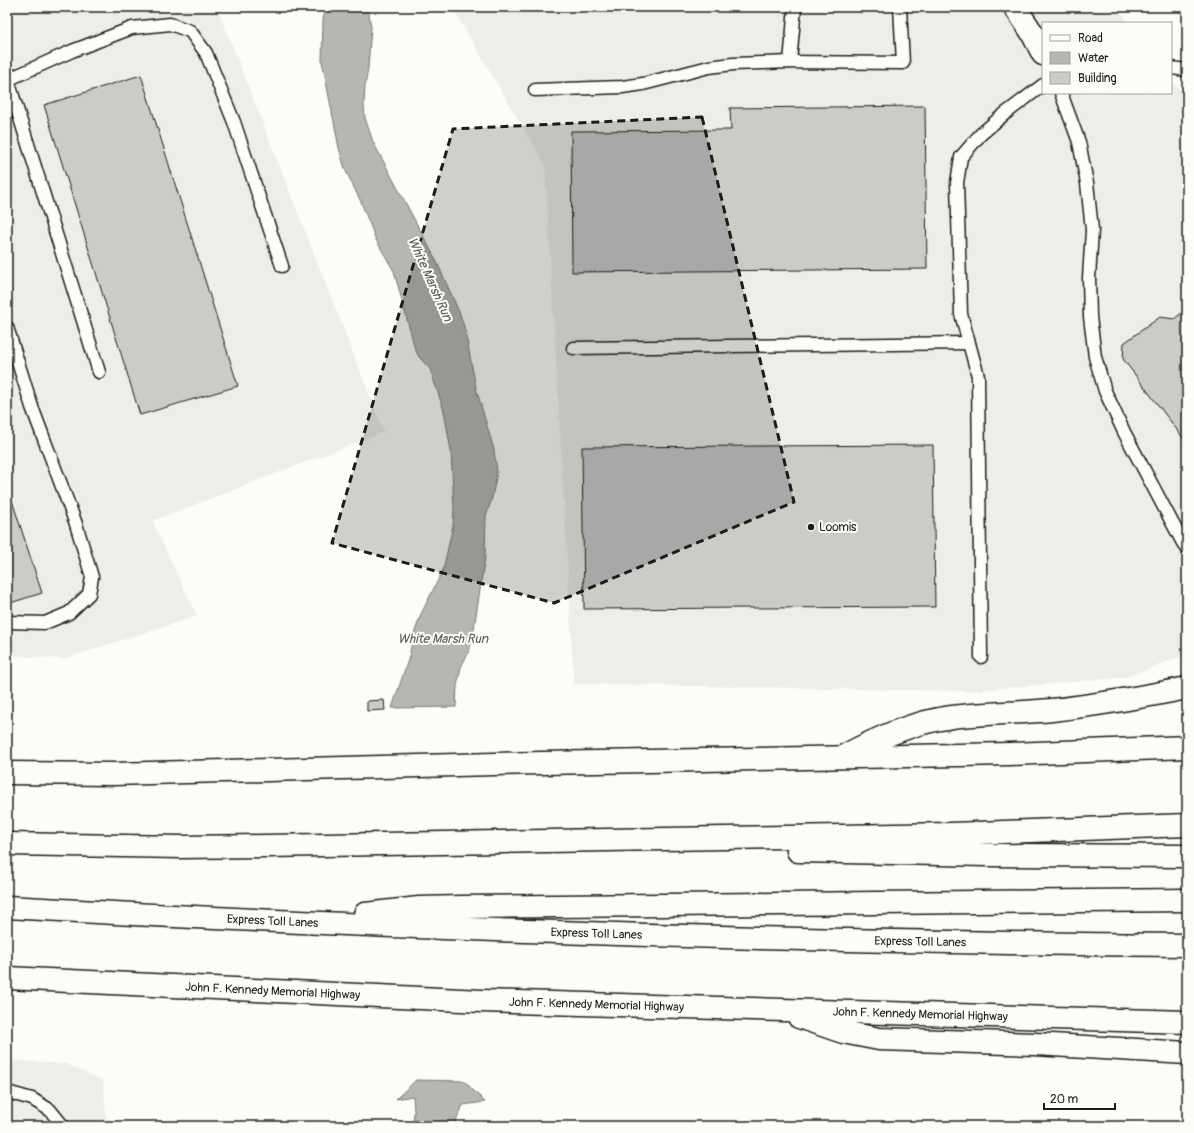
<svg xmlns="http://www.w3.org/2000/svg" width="1194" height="1133" font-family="Pangolin,sans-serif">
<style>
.built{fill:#eeede9}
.water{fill:#b7b6b2;stroke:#797876}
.building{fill:#cccbc8;stroke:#1c1c1c}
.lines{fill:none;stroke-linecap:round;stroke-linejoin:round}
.service-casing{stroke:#1c1c1c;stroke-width:15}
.minor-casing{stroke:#1c1c1c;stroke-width:25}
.motorway-casing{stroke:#1c1c1c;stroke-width:25}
.service{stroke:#fdfcf7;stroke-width:12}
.minor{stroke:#fdfcf7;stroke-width:22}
.motorway{stroke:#fdfcf7;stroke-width:22}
.marked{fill:#1c1c1c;fill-opacity:0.2;stroke:#1c1c1c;stroke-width:3;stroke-dasharray:8 5;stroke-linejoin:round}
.poi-dot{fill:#1c1c1c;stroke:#fdfcf7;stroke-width:1.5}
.labels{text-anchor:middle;stroke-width:4;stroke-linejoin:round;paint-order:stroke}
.poi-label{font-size:12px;fill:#1c1c1c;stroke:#fdfcf7;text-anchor:start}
.street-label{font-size:12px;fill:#1c1c1c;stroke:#fdfcf7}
.water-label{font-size:13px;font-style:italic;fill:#5a5a58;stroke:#fdfcf7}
</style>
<rect width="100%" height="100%" fill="#fdfcf7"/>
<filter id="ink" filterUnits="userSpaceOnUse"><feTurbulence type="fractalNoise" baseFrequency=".025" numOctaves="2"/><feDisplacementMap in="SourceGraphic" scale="8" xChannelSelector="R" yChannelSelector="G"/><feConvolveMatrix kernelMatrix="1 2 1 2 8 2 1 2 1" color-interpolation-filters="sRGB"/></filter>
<g filter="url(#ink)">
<!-- built -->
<g class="built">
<path d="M7 7H217L384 432 152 521 197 616 63 659 7 655Z"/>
<path d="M452 7H1117L1129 23H1043V93H1171V79L1187 100V654L1127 677 969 691 574 684 545 165Z"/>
<path d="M7 1060 67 1064 103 1081 107 1126H7Z"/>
</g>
<!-- water -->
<g class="water">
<path d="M326 7H368L371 27 368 68 365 87 364 106 365 118 373 142 436 260 460 314 465 330 476 388 494 450 497 472 492 498 486 516 485 557 473 635 469 651 461 667 457 686 456 707 392 708 409 657 413 637 421 614 443 570 453 525 454 509 451 451 444 411 430 369 419 357 415 349 394 271 376 240 361 202 345 169 339 148 322 61 323 20Z"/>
<path d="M416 1080 464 1081 485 1102 463 1105 454 1126H413L414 1111 413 1096 396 1099Z"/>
</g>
<!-- building -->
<g class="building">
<path d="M141 75 238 386 140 415 44 105Z"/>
<path d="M925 106 927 269 572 272 571 131 731 130 730 108Z"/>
<path d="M1187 309V443L1123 359 1124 343 1160 317 1174 319Z"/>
<path d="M933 445 935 607 584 609 582 447Z"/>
<path d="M7 485 42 593 7 604Z"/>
<path d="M384 700 385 710 367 711V701Z"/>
</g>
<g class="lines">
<!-- service casing -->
<g class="service-casing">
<g id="service">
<path d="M790 62 795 7"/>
<path d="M1171 68 1187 70"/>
<path d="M7 80 72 51 132 28 170 24 190 31 206 53 234 122 282 266"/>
<path d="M8 80 99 372"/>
<path d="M535 90 622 87 643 84 709 67 733 64 790 62 903 63 900 7"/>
<path d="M1061 93 1079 142 1087 183 1092 230 1089 278 1090 317 1095 357 1105 391 1124 432 1183 543 1187 548"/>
<path d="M7 327 32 407 76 524 92 577 89 594 69 613 45 623 7 622"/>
<path d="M573 348 969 343"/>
<path d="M981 657 978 376 961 314 957 183 961 157 980 135 1002 116 1043 85"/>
<path d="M7 1092 32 1099 50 1110 63 1126"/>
</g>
</g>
<!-- minor casing -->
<g class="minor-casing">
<path id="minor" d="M1015 7 1031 31 1043 54"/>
</g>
<!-- motorway casing -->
<g class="motorway-casing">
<g id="motorway">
<path d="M844 756C878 738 913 722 952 717 985 713 1019 713 1052 710 1097 705 1142 697 1187 688"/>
<path d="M7 773 113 774 494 764 1009 754 1187 747"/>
<path d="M7 844 181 847 266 846 951 834 1187 825"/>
<path d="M798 851 987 855 1187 856"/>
<path id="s1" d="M7 907C400 930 794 942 1187 945"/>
<path d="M365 914 419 908 461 907 1187 900"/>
<path id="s2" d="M7 978 482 1001 1187 1022"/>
<path d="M799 1017 843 1032 879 1039 1035 1044 1187 1053"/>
</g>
</g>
<!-- service -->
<use href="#service" class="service"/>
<!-- minor -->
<use href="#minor" class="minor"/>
<!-- motorway -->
<use href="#motorway" class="motorway"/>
</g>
</g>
<!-- marked area -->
<path class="marked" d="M702 117 794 502 554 603 332 543 453 129Z"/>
<!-- markers -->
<circle class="poi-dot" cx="811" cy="527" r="4"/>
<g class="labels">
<!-- poi labels -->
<g class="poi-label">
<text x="819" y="531">Loomis</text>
</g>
<!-- street labels -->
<g class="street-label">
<text dy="4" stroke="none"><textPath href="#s1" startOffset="266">Express Toll Lanes</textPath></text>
<text dy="4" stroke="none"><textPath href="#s1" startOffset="590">Express Toll Lanes</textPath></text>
<text dy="4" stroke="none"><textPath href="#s1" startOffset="914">Express Toll Lanes</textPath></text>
<text dy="4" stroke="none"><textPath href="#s2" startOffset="266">John F. Kennedy Memorial Highway</textPath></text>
<text dy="4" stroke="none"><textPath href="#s2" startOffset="590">John F. Kennedy Memorial Highway</textPath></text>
<text dy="4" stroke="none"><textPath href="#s2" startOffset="914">John F. Kennedy Memorial Highway</textPath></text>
</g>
<!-- water labels -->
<g class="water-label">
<text transform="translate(431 279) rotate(66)" y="5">White Marsh Run</text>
<text x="443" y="643">White Marsh Run</text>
</g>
</g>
<!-- margin -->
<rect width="1194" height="1133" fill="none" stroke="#fdfcf7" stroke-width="24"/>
<rect x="12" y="12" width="1170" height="1109" fill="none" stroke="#1c1c1c" stroke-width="1.5" filter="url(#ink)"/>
<!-- legend -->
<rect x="1042" y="22" width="130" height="72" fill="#fdfcf7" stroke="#a3a29f"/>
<rect x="1050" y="35" width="20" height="6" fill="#fdfcf7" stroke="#a3a29f"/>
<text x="1078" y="42" font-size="12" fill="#1c1c1c">Road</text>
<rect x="1050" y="52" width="20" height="12" fill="#b7b6b2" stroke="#a3a29f"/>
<text x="1078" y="62" font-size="12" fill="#1c1c1c">Water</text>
<rect x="1050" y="72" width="20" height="12" fill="#cccbc8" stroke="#a3a29f"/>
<text x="1078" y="82" font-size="12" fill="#1c1c1c">Building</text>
<!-- scale -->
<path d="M1044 1103v6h71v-6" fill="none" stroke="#1c1c1c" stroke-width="2"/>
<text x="1050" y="1103" font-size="12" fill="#1c1c1c" stroke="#fdfcf7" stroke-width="3" paint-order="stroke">20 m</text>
</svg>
